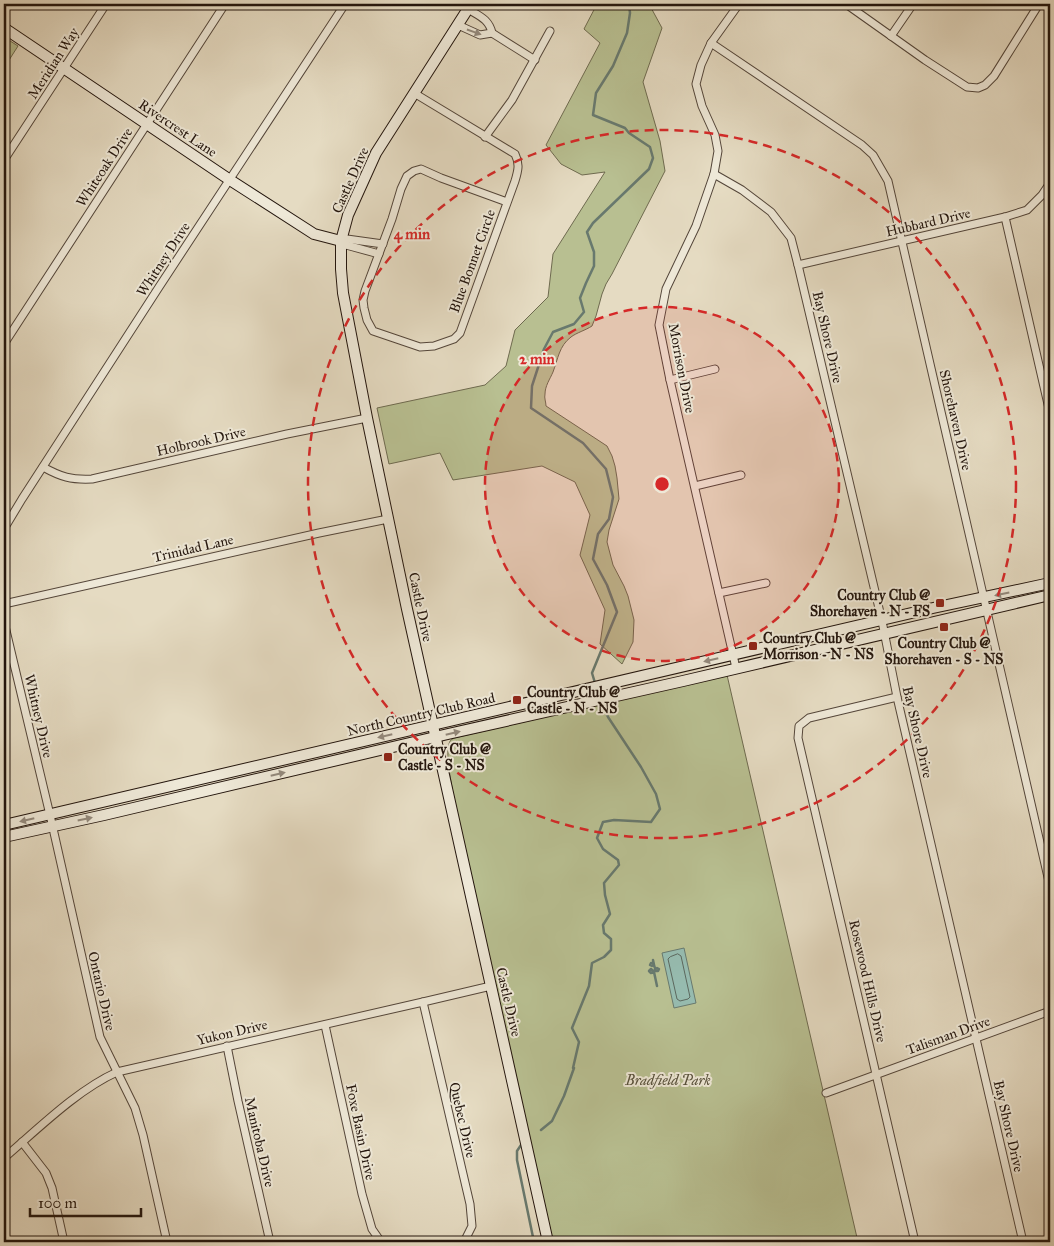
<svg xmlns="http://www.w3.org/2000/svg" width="1054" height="1246" font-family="'IM FELL Great Primer',serif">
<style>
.green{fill:#b8bf91;stroke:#6e6a4f}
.water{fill:#96bbaf;stroke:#68796e}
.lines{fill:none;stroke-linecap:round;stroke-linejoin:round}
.shore{stroke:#5c685e;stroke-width:1}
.stream{stroke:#68796e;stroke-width:2.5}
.street-casing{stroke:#54463a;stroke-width:9}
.secondary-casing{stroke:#23150d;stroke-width:12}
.street{stroke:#eee8d7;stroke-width:7}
.secondary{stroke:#eee8d7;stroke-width:10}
.oneway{fill:#93897c}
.ring{fill:none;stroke:#d62828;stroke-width:2.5;stroke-dasharray:9 6}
.poi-dot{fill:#8f2418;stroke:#eee8d7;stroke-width:2}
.labels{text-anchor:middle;stroke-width:4;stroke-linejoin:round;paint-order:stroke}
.street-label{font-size:14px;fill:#23150d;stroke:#eee8d7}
.poi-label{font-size:14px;font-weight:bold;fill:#23150d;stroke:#eee8d7;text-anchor:start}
.park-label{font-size:14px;font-style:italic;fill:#57503b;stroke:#eee8d7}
.centre{fill:#d62828;stroke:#eee8d7;stroke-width:2.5}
.ring-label{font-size:15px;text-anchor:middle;font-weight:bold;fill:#d62828;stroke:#eee8d7;stroke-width:4;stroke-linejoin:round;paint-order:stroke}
</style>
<rect width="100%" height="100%" fill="#e5dbc2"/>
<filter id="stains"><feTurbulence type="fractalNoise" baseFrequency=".004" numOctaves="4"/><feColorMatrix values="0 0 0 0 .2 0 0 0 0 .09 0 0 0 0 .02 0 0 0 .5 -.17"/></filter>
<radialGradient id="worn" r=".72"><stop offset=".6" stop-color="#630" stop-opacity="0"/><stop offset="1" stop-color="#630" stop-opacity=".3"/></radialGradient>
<!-- green -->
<g class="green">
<path d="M597 4H649L662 28 643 82 660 141 665 171 612 274 606 284 602 294 596 316 592 326C586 330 576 333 571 337 559 346 558 359 553 372 550 379 545 386 545 394 544 398 546 402 546 406L607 446 612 456 615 466 617 478 619 499 609 530 607 542 613 565 624 586 628 596 634 620 633 642 622 664 600 644 605 610 580 555 590 515 575 482 542 466 453 480 440 453 389 464 377 408 485 385 506 366 515 330 548 297 553 254 605 172 582 175 561 164 546 145 600 43 584 29Z"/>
<path d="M4 37 18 46 4 68Z"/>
<path d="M727 675 858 1242H553L460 828C457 811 444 758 449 744 450 740 451 740 454 738Z"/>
</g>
<!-- water -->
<path class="water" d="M684 948 696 1003 674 1008 662 953Z"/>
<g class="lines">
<!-- shore -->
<path class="shore" d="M678 954 681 956 690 997 688 999 680 1001 677 999 668 959 670 957Z"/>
<!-- stream -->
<g class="stream">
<path d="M595 683 592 673 617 612 607 585 593 559 598 534 609 519 613 497 606 469 583 443 531 408 532 386 544 349 553 332 574 324 584 312 580 298 586 283 594 266V252L587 232 593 223 649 169 653 158 650 147 629 133 625 128 593 115 596 93 613 66 627 33 630 13 629 4"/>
<path d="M653 963 655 968C655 969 655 970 656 971H658L659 969 657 968C655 969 654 972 651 973L649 971 651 969 654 972 657 986"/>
<path d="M653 963H651L650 965 652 966 654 965 653 960"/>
<path d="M541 1130 552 1121 564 1096 574 1068H573L579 1042 572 1028 589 986 592 963 604 957 611 950V939L604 933 603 925 610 914 605 895 604 883 619 865 618 860 603 849 597 838 603 822 614 820 651 822 660 809 656 794 641 767 608 717 601 703"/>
<path d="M521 1145 517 1151V1160L534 1242"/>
</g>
<!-- street casing -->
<g class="street-casing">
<g id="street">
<path d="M846 4 925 60 967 87 978 88 985 85 994 76 1039 4"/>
<path d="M468 9C479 16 489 19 492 33"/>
<path d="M458 25 480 35 492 33 535 60"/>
<path d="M891 36 913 4"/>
<path d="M711 43 862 145 873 155 888 181 1050 886"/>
<path d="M414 93 515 154C520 164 518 171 515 181L460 333 454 339 434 346 420 347 373 331 367 320 364 308 363 300 365 291 392 219 401 189 407 176 414 171 421 169 441 178 507 202"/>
<path d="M485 137 512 100 550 31"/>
<path d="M4 160 106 4"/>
<path d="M714 174 742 190 771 212 791 238 798 265 882 621 897 697 1023 1242"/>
<path d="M1005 217 1050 413"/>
<path d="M341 241 347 239 383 244"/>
<path d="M341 241 346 245 379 254"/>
<path d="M798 265 1005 217 1027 210 1042 195 1050 183"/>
<path d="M4 344 225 4"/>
<path d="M670 380 715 369"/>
<path d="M43 467C61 477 71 480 92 479L287 434 367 418"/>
<path d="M695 486 741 475"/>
<path d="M4 529 22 499 159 287 345 4"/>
<path d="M719 593 766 583"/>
<path d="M4 604 319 533 388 519"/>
<path d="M4 622 50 815 100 1037 135 1108 143 1135 167 1242"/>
<path d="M736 668 670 380 659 325 666 289 696 226 714 174 718 151 715 135 702 106 696 84 701 65 711 43 739 4"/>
<path d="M897 697 809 718 799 726 798 738 915 1242"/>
<path d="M423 1002 470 1204 472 1226 464 1242"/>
<path d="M325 1025 362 1194 372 1229 381 1242"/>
<path d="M227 1046 238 1101 270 1242"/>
<path d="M826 1093 1050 1011"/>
<path d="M22 1142 46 1173 52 1188 64 1242"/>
<path d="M4 1158C38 1129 77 1090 117 1072L423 1002 491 986"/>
</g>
</g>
<!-- secondary casing -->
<g class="secondary-casing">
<g id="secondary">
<path d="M471 4 376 153 348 215 341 241V269L343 293 367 418 407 609 548 1242"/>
<path d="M4 28 230 180 314 234 341 241"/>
<path d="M4 825 933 608 1050 583"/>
<path d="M4 837 104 815 448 734 683 681 1050 595"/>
</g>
</g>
<!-- street -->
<use href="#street" class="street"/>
<!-- secondary -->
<use href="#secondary" class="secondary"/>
</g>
<!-- one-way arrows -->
<defs><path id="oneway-solid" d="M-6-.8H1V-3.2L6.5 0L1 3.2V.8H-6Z" transform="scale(1.25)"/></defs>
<g class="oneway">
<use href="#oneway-solid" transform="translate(474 32) rotate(19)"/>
<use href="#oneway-solid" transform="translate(1002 594) rotate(168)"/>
<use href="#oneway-solid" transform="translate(711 660) rotate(167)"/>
<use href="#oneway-solid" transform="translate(453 733) rotate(-13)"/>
<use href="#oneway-solid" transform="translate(385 736) rotate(167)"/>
<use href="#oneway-solid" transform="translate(278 774) rotate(-13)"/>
<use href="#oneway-solid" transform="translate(85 819) rotate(-12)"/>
<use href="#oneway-solid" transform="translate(27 820) rotate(167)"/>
</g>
<!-- distance rings -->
<circle cx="662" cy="484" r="177" fill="#d62828" fill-opacity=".12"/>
<g class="ring">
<circle cx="662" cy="484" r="177"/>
<circle cx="662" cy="484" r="354"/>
</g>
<!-- markers -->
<g class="poi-dot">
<rect x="935" y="598" width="10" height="10" rx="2.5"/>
<rect x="939" y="622" width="10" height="10" rx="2.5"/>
<rect x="748" y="641" width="10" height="10" rx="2.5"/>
<rect x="512" y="695" width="10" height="10" rx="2.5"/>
<rect x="383" y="752" width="10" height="10" rx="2.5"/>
</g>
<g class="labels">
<!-- street labels -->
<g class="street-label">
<text transform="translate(53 63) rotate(-57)" y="5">Meridian Way</text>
<text transform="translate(178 128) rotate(34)" y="5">Rivercrest Lane</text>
<text transform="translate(104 167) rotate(-57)" y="5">Whiteoak Drive</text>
<text transform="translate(350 180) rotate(-66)" y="5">Castle Drive</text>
<text transform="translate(928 222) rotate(-13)" y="5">Hubbard Drive</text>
<text transform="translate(163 259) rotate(-57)" y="5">Whitney Drive</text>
<text transform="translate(472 261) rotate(-70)" y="5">Blue Bonnet Circle</text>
<text transform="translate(828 337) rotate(77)" y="5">Bay Shore Drive</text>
<text transform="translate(682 368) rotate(79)" y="5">Morrison Drive</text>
<text transform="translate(956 420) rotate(77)" y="5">Shorehaven Drive</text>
<text transform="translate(201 441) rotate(-13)" y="5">Holbrook Drive</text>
<text transform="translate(193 548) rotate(-13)" y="5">Trinidad Lane</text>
<text transform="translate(421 607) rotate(78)" y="5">Castle Drive</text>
<text transform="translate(421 714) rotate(-13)" y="5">North Country Club Road</text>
<text transform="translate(39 716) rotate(77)" y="5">Whitney Drive</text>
<text transform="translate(918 732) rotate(77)" y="5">Bay Shore Drive</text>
<text transform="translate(868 981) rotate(77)" y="5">Rosewood Hills Drive</text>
<text transform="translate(102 991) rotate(77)" y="5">Ontario Drive</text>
<text transform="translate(509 1002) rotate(77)" y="5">Castle Drive</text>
<text transform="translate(232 1032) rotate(-13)" y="5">Yukon Drive</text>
<text transform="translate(948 1035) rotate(-20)" y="5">Talisman Drive</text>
<text transform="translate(463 1120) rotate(77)" y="5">Quebec Drive</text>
<text transform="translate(1009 1126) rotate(77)" y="5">Bay Shore Drive</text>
<text transform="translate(361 1132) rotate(78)" y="5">Foxe Basin Drive</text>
<text transform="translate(260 1142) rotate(77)" y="5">Manitoba Drive</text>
</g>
<!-- poi labels -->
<g class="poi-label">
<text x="930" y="600" text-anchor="end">Country Club @<tspan x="930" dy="16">Shorehaven - N - FS</tspan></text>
<text x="763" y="643">Country Club @<tspan x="763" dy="16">Morrison - N - NS</tspan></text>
<text x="944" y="648" text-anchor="middle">Country Club @<tspan x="944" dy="16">Shorehaven - S - NS</tspan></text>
<text x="527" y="697">Country Club @<tspan x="527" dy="16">Castle - N - NS</tspan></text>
<text x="398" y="754">Country Club @<tspan x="398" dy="16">Castle - S - NS</tspan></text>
</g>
<!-- park labels -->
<g class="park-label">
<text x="668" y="1085">Bradfield Park</text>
</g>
</g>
<circle cx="662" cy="484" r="8" class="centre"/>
<g class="ring-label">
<text x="412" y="239">4 min</text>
<text x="537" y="364">2 min</text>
</g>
<!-- margin -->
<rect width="1054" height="1246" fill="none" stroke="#e5dbc2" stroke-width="20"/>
<rect x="5" y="5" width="1044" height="1236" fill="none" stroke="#23150d" stroke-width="2.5"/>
<rect x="10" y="10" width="1034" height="1226" fill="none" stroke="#23150d"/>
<!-- scale -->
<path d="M30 1208v8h111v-8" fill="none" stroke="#23150d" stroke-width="2.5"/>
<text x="38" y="1208" font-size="15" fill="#23150d" stroke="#eee8d7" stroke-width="4" paint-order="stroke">100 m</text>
<rect width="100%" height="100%" filter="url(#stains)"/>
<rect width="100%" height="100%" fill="url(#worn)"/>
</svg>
